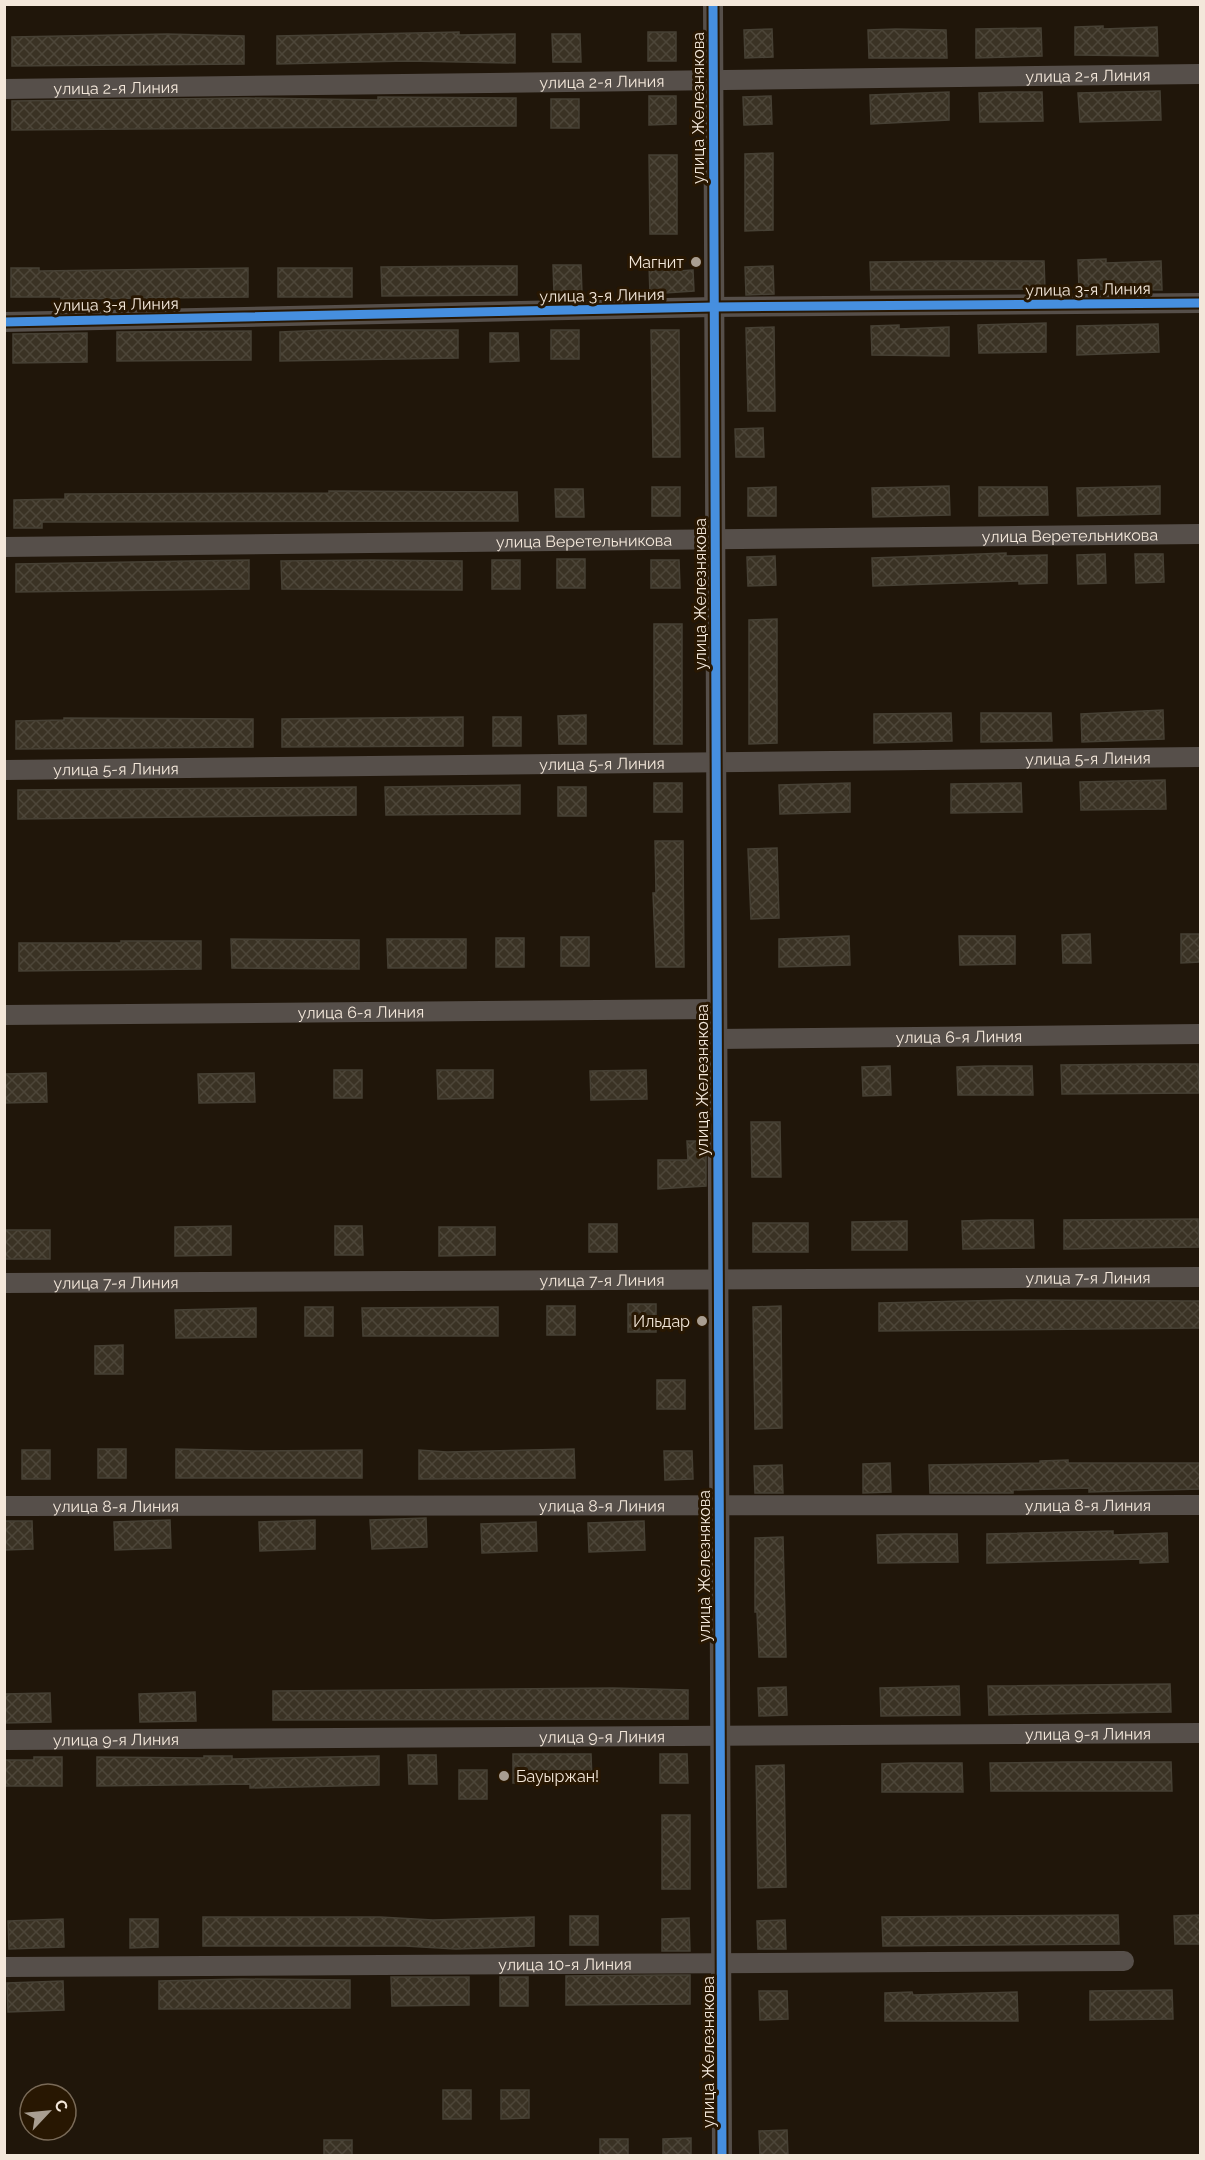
<svg xmlns="http://www.w3.org/2000/svg" width="1205" height="2160" font-family="Raleway,sans-serif">
<style>
.building{fill:url(#building-cross-hatch);stroke:#464034;stroke-width:1.5}
.lines{fill:none;stroke-linecap:round;stroke-linejoin:round}
.minor{stroke:#564f4a;stroke-width:20}
.cycleway-casing{stroke:#281702;stroke-width:13}
.cycleway{stroke:#468fdf;stroke-width:9}
.poi-dot{fill:#a99e91;stroke:#281702;stroke-width:2}
.labels{text-anchor:middle;stroke-width:6;stroke-linejoin:round;paint-order:stroke}
.street-label{font-size:16px;fill:#f3e7da;stroke:#281702}
.poi-label{font-size:16px;fill:#f3e7da;stroke:#281702;text-anchor:end}
</style>
<defs>
<pattern id="building-cross-hatch" width="8" height="8" patternUnits="userSpaceOnUse" patternTransform="scale(1.5)"><rect width="8" height="8" fill="#3a3224"/><path d="M0 0l8 8M0 8l8-8" fill="none" stroke="#4d4639"/></pattern>
</defs>
<rect width="100%" height="100%" fill="#20160a"/>
<!-- building -->
<g class="building">
<path d="M1103 26V29L1157 27 1158 56 1075 55V27Z"/>
<path d="M1041 28 1042 56 976 58V29Z"/>
<path d="M772 29 773 57 745 58 744 30Z"/>
<path d="M896 29 946 30 947 58H869L868 30Z"/>
<path d="M459 32V35L515 34V63L408 61 277 64V36Z"/>
<rect x="648" y="32" width="28" height="29"/>
<path d="M167 34 244 36V64L12 66V37Z"/>
<path d="M552 34H580L581 62H553Z"/>
<path d="M1160 91 1161 120 1080 122 1078 93Z"/>
<path d="M949 92V120L871 124 870 95Z"/>
<path d="M1007 92H1042L1043 121 980 122 979 93Z"/>
<path d="M649 96H676V124L649 125Z"/>
<path d="M771 96 772 124 744 125 743 97Z"/>
<path d="M378 97 516 98V126L12 130V101L247 98 378 100Z"/>
<rect x="551" y="99" width="28" height="29"/>
<path d="M773 153V230L745 231V154Z"/>
<path d="M649 155H677V234H650Z"/>
<path d="M1106 259V263L1161 261 1162 290 1079 289 1078 260Z"/>
<path d="M949 261H1044L1045 289 871 290 870 262Z"/>
<path d="M553 265H581L582 294H554Z"/>
<path d="M649 265H677V271L693 270 694 291 650 294Z"/>
<path d="M488 266H517V295L382 296 381 267Z"/>
<path d="M773 266 774 294 746 295 745 267Z"/>
<path d="M11 268H39V271L248 268V297L61 299V297H11Z"/>
<rect x="278" y="268" width="74" height="29"/>
<path d="M1046 323V352L979 353 978 325Z"/>
<path d="M1158 324 1159 352 1077 355V326Z"/>
<path d="M899 325V329L949 327V356L872 355 871 326Z"/>
<path d="M774 327 775 411H748L746 328Z"/>
<path d="M327 330H458V358L280 361V332Z"/>
<rect x="551" y="330" width="28" height="29"/>
<path d="M651 330H679L680 457H653Z"/>
<path d="M251 331V360L117 361V332Z"/>
<path d="M87 333V362L13 363V334Z"/>
<path d="M490 333H518L519 361 490 362Z"/>
<path d="M763 428 764 457H736L735 429Z"/>
<path d="M949 486 950 515 873 517 872 488Z"/>
<path d="M1160 486V514L1078 516 1077 488Z"/>
<rect x="652" y="487" width="28" height="29"/>
<path d="M776 487V516H748V488Z"/>
<path d="M979 487H1047L1048 515 979 516Z"/>
<path d="M555 489H583L584 517H556Z"/>
<path d="M329 491 517 492 518 521 93 522H42V528H14V500L65 499V494L329 493Z"/>
<path d="M1006 553V556L1047 555V583L1019 584V581L873 586 872 558Z"/>
<path d="M1105 554 1106 583 1078 584 1077 555Z"/>
<path d="M1135 554H1163L1164 582 1136 583Z"/>
<path d="M775 556 776 585 748 586 747 557Z"/>
<rect x="557" y="559" width="28" height="29"/>
<path d="M249 560V589L16 592V564Z"/>
<path d="M371 560 462 561V590L282 589 281 561Z"/>
<rect x="492" y="560" width="28" height="29"/>
<path d="M651 560H679L680 588H651Z"/>
<path d="M777 619V743L749 744V620Z"/>
<rect x="654" y="624" width="28" height="120"/>
<path d="M1163 710 1164 739 1082 742 1081 714Z"/>
<path d="M951 713 952 741 874 743V714Z"/>
<path d="M981 713H1051L1052 741 981 742Z"/>
<path d="M586 715V744H559L558 716Z"/>
<path d="M463 717V746L282 747V719Z"/>
<rect x="493" y="717" width="28" height="29"/>
<path d="M64 718 253 719V747L16 749V721L64 720Z"/>
<path d="M1165 780 1166 809 1081 810 1080 782Z"/>
<rect x="654" y="783" width="28" height="29"/>
<path d="M850 783V812L780 814 779 785Z"/>
<path d="M1021 783 1022 812 951 813V784Z"/>
<path d="M520 785V814L386 815 385 787Z"/>
<path d="M356 787V815L18 819V790Z"/>
<rect x="558" y="787" width="28" height="29"/>
<path d="M655 841H683L684 967H656L653 893H656Z"/>
<path d="M777 848 779 918 751 919 748 849Z"/>
<path d="M1090 934 1091 963H1063L1062 935Z"/>
<path d="M1181 934H1200V962L1181 963Z"/>
<path d="M849 936 850 965 779 967V939Z"/>
<path d="M959 936H1015V964L960 965Z"/>
<rect x="561" y="937" width="28" height="29"/>
<rect x="496" y="938" width="28" height="29"/>
<path d="M231 939 359 940V969L232 968Z"/>
<path d="M387 939H466V968H388Z"/>
<path d="M121 941H201V969L19 971V943H121Z"/>
<path d="M1143 1064H1198L1199 1093 1062 1094 1061 1065Z"/>
<path d="M890 1066 891 1095 863 1096 862 1067Z"/>
<path d="M985 1066H1032L1033 1095H958L957 1067Z"/>
<rect x="334" y="1070" width="28" height="28"/>
<path d="M437 1070H493V1098L438 1099Z"/>
<path d="M646 1070 647 1099 591 1100 590 1071Z"/>
<path d="M46 1073 47 1102 4 1103V1074Z"/>
<path d="M254 1073 255 1102 199 1103 198 1074Z"/>
<path d="M751 1122H780L781 1177H752Z"/>
<path d="M687 1141H706V1186L658 1189V1160H688Z"/>
<path d="M1198 1219 1199 1247 1064 1249V1220Z"/>
<path d="M990 1220H1033L1034 1248 963 1249 962 1221Z"/>
<path d="M907 1221V1250H852V1222Z"/>
<rect x="753" y="1223" width="55" height="29"/>
<rect x="589" y="1224" width="28" height="28"/>
<path d="M231 1226V1255L175 1256V1227Z"/>
<path d="M335 1226H362L363 1255H335Z"/>
<path d="M439 1227H495V1255L439 1256Z"/>
<rect x="4" y="1230" width="46" height="29"/>
<path d="M1011 1300 1200 1301V1328L879 1331V1303Z"/>
<rect x="628" y="1304" width="28" height="28"/>
<rect x="547" y="1306" width="28" height="29"/>
<path d="M781 1306 782 1428 755 1429 753 1307Z"/>
<rect x="305" y="1307" width="28" height="29"/>
<path d="M498 1307V1336H363L362 1308Z"/>
<path d="M256 1308V1337L176 1338 175 1310Z"/>
<path d="M123 1345V1374H95V1346Z"/>
<rect x="657" y="1380" width="28" height="29"/>
<rect x="98" y="1449" width="28" height="29"/>
<path d="M176 1449 258 1451 362 1450V1478H176Z"/>
<path d="M574 1449 575 1478 419 1479V1450L447 1452Z"/>
<rect x="22" y="1450" width="28" height="29"/>
<path d="M664 1451H692L693 1479 665 1480Z"/>
<path d="M1068 1460V1463H1200V1489L1089 1492V1488L1013 1490V1493H930L929 1465 1040 1463V1461Z"/>
<path d="M890 1463 891 1492 863 1493V1464Z"/>
<path d="M782 1465 783 1493H755L754 1466Z"/>
<path d="M426 1518 427 1547 372 1549 370 1520Z"/>
<path d="M170 1520 171 1548 115 1550 114 1522Z"/>
<path d="M315 1520V1549L260 1551 259 1522Z"/>
<path d="M4 1521H32L33 1549 4 1550Z"/>
<path d="M644 1521 645 1550 589 1552 588 1523Z"/>
<path d="M536 1522 537 1551 482 1553 481 1524Z"/>
<path d="M1113 1531V1535L1167 1533 1168 1562 1140 1563V1559L987 1563V1534Z"/>
<path d="M905 1534H957L958 1562 878 1563 877 1535Z"/>
<path d="M783 1537 786 1657H759L757 1612H755V1538Z"/>
<path d="M1170 1684 1171 1712 989 1715 988 1686Z"/>
<path d="M959 1686 960 1715 881 1716 880 1688Z"/>
<path d="M786 1687 787 1715 759 1716 758 1688Z"/>
<path d="M613 1688 688 1690V1719L273 1720V1691Z"/>
<path d="M195 1692 196 1721 140 1722 139 1694Z"/>
<path d="M50 1693 51 1722 4 1723V1694Z"/>
<path d="M513 1754H591L592 1782 513 1783Z"/>
<path d="M660 1754H687L688 1783H660Z"/>
<path d="M408 1755H436L437 1784H409Z"/>
<path d="M204 1756H232V1759L379 1756V1785L250 1788V1784L97 1786V1757L204 1758Z"/>
<path d="M34 1757H62V1786H4V1760H34Z"/>
<path d="M1066 1762H1171L1172 1791H991L990 1763Z"/>
<path d="M910 1763H962L963 1792H882V1764Z"/>
<path d="M784 1765 786 1887 758 1888 756 1766Z"/>
<rect x="459" y="1770" width="28" height="29"/>
<rect x="662" y="1815" width="28" height="74"/>
<path d="M1118 1915 1119 1944 883 1946 882 1917Z"/>
<path d="M1200 1915V1944H1175L1174 1916Z"/>
<rect x="570" y="1916" width="28" height="29"/>
<path d="M203 1917H380L433 1920 534 1917V1946L456 1949 405 1946H203Z"/>
<path d="M689 1918 690 1951H662V1919Z"/>
<path d="M63 1919 64 1947 9 1949 8 1921Z"/>
<path d="M130 1919H158V1947L130 1948Z"/>
<path d="M785 1920 786 1949H758L757 1921Z"/>
<path d="M662 1975H690V2004L566 2005V1976Z"/>
<path d="M391 1977H469V2005L392 2006Z"/>
<rect x="500" y="1977" width="28" height="29"/>
<path d="M242 1979 350 1980V2008L159 2009V1981Z"/>
<path d="M63 1981 64 2010 8 2012 7 1983Z"/>
<path d="M1172 1990 1173 2019 1090 2020V1991Z"/>
<path d="M759 1991H787L788 2019 760 2020Z"/>
<path d="M912 1992 913 1995 1017 1992 1018 2021H885V1993Z"/>
<rect x="443" y="2090" width="28" height="29"/>
<path d="M501 2090H529V2118L501 2119Z"/>
<path d="M787 2130 788 2156H760L759 2131Z"/>
<path d="M691 2138V2156H663V2139Z"/>
<rect x="600" y="2139" width="28" height="17"/>
<rect x="324" y="2140" width="28" height="16"/>
</g>
<g class="lines">
<!-- minor -->
<g class="minor">
<path d="M713 4 722 2156"/>
<path id="s1" d="M4 89 1200 74"/>
<path d="M4 322 714 307 1200 303"/>
<path id="s2" d="M4 547 1200 534"/>
<path id="s3" d="M4 770 1200 757"/>
<path id="s4" d="M4 1015 717 1009"/>
<path id="s5" d="M717 1039 1200 1034"/>
<path id="s6" d="M4 1283 1200 1277"/>
<path id="s7" d="M4 1506 1200 1505"/>
<path id="s8" d="M4 1740 1200 1733"/>
<path id="s9" d="M4 1967 1124 1961"/>
</g>
<!-- cycleway casing -->
<g class="cycleway-casing">
<g id="cycleway">
<path d="M713 4 722 2156"/>
<path d="M4 322 714 307 1200 303"/>
</g>
</g>
<!-- cycleway -->
<use href="#cycleway" class="cycleway"/>
</g>
<!-- markers -->
<g class="poi-dot">
<circle cx="696" cy="262" r="6"/>
<circle cx="702" cy="1321" r="6"/>
<circle cx="504" cy="1776" r="6"/>
</g>
<g class="labels">
<!-- street labels -->
<g class="street-label">
<text dy="6" stroke="none"><textPath href="#s1" startOffset="1084">улица 2-я Линия</textPath></text>
<text dy="6" stroke="none"><textPath href="#s1" startOffset="598">улица 2-я Линия</textPath></text>
<text dy="6" stroke="none"><textPath href="#s1" startOffset="112">улица 2-я Линия</textPath></text>
<text transform="translate(698 108) rotate(-90)" y="6">улица Железнякова</text>
<text transform="translate(1088 289) rotate(-1)" y="6">улица 3-я Линия</text>
<text transform="translate(602 295) rotate(-1)" y="6">улица 3-я Линия</text>
<text transform="translate(116 304) rotate(-1)" y="6">улица 3-я Линия</text>
<text dy="6" stroke="none"><textPath href="#s2" startOffset="1066">улица Веретельникова</textPath></text>
<text dy="6" stroke="none"><textPath href="#s2" startOffset="580">улица Веретельникова</textPath></text>
<text transform="translate(700 594) rotate(-90)" y="6">улица Железнякова</text>
<text dy="6" stroke="none"><textPath href="#s3" startOffset="1084">улица 5-я Линия</textPath></text>
<text dy="6" stroke="none"><textPath href="#s3" startOffset="598">улица 5-я Линия</textPath></text>
<text dy="6" stroke="none"><textPath href="#s3" startOffset="112">улица 5-я Линия</textPath></text>
<text dy="6" stroke="none"><textPath href="#s4" startOffset="357">улица 6-я Линия</textPath></text>
<text dy="6" stroke="none"><textPath href="#s5" startOffset="242">улица 6-я Линия</textPath></text>
<text transform="translate(702 1080) rotate(-90)" y="6">улица Железнякова</text>
<text dy="6" stroke="none"><textPath href="#s6" startOffset="1084">улица 7-я Линия</textPath></text>
<text dy="6" stroke="none"><textPath href="#s6" startOffset="598">улица 7-я Линия</textPath></text>
<text dy="6" stroke="none"><textPath href="#s6" startOffset="112">улица 7-я Линия</textPath></text>
<text dy="6" stroke="none"><textPath href="#s7" startOffset="598">улица 8-я Линия</textPath></text>
<text dy="6" stroke="none"><textPath href="#s7" startOffset="1084">улица 8-я Линия</textPath></text>
<text dy="6" stroke="none"><textPath href="#s7" startOffset="112">улица 8-я Линия</textPath></text>
<text transform="translate(704 1566) rotate(-90)" y="6">улица Железнякова</text>
<text dy="6" stroke="none"><textPath href="#s8" startOffset="1084">улица 9-я Линия</textPath></text>
<text dy="6" stroke="none"><textPath href="#s8" startOffset="598">улица 9-я Линия</textPath></text>
<text dy="6" stroke="none"><textPath href="#s8" startOffset="112">улица 9-я Линия</textPath></text>
<text dy="6" stroke="none"><textPath href="#s9" startOffset="561">улица 10-я Линия</textPath></text>
<text transform="translate(708 2052) rotate(-90)" y="6">улица Железнякова</text>
</g>
<!-- poi labels -->
<g class="poi-label">
<text x="684" y="268">Магнит</text>
<text x="690" y="1327">Ильдар</text>
<text x="516" y="1782" text-anchor="start">Бауыржан!</text>
</g>
</g>
<!-- border -->
<rect width="1205" height="2160" fill="none" stroke="#f3e7da" stroke-width="12"/>
<!-- north arrow -->
<g transform="translate(48 2112) rotate(64)"><circle r="28" fill="#281702" stroke="#796a58" stroke-width="1.5"/>
<path d="M0-4.5L10 22L0 15L-10 22Z" fill="#a99e91"/>
<text y="-9" font-size="16" font-weight="bold" text-anchor="middle" fill="#f3e7da">С</text>
</g>
</svg>
